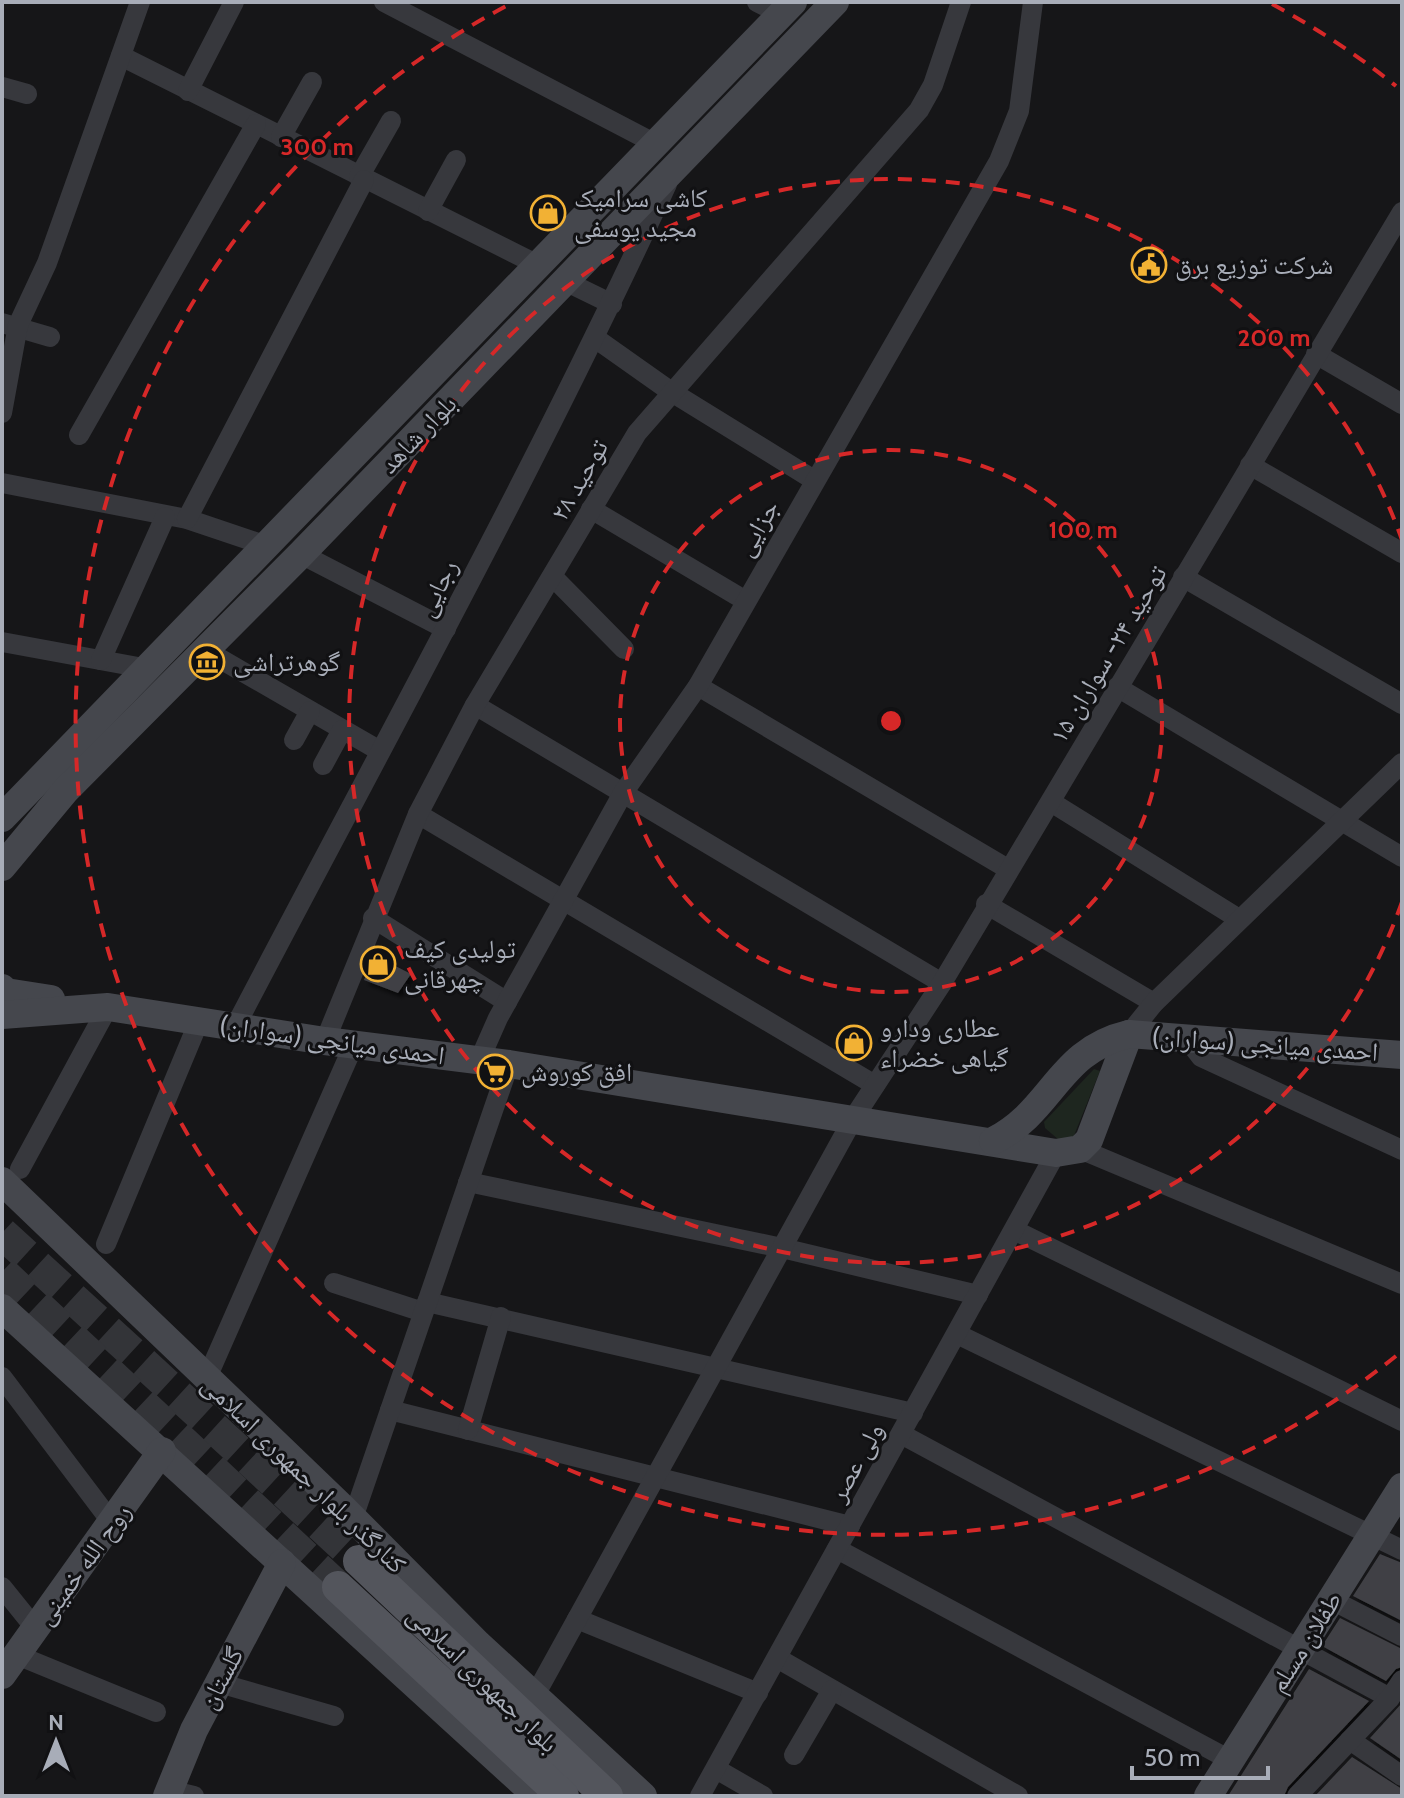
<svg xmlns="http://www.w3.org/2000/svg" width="1404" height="1798" font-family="Cabin,'Noto Naskh Arabic',sans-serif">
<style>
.green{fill:#1e261f}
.building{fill:#404145;filter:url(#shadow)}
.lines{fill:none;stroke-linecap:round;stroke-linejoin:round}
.primary-tunnel{stroke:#333438;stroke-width:32;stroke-dasharray:32 16;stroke-linecap:butt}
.street{stroke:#37383d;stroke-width:20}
.secondary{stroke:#45474d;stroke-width:28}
.primary{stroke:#53555c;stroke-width:32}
.ring{fill:none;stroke:#d62828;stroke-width:4;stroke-dasharray:14 10}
.labels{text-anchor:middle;stroke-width:6;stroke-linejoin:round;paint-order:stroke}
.poi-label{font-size:26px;fill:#a8adb8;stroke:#111113;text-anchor:start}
.street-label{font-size:26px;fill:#a8adb8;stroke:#111113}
.centre{fill:#d62828;stroke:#111113;stroke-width:4}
.ring-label{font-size:24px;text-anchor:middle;font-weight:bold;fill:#d62828;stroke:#111113;stroke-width:6;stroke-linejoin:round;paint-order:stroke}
</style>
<defs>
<filter id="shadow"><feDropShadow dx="4.5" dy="4.5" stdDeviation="2" flood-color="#0009"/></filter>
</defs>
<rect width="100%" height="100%" fill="#161618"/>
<!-- green -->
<path class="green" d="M1094 1069 1100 1071 1073 1138 1059 1140 1045 1128 1044 1122Z"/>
<!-- building -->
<g class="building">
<path d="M374 955 411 974 398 993 364 980Z"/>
<path d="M1380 1554 1402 1563V1621L1353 1596Z"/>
<path d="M1340 1618 1402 1649V1667L1396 1669 1386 1681 1322 1646Z"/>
<path d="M1309 1669 1369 1701 1288 1787 1284 1796H1228Z"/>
<path d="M1402 1703V1760L1370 1738Z"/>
<path d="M1352 1757 1402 1789V1796H1315Z"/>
</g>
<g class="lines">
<!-- primary-tunnel -->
<g class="primary-tunnel">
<path d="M2 1233 359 1561"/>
<path d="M2 1272 338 1587"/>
</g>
<!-- street -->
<g class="street">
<path d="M384 2 654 143"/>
<path d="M757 2 781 14"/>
<path d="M121 56 540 266"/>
<path d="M2 87 27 94"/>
<path d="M188 91 234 2"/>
<path d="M281 137 312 82"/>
<path d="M359 177 391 121"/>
<path d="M428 211 456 160"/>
<path d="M567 282 612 304"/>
<path d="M2 323 50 337"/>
<path d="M595 338 670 391 814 480"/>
<path d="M1316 354 1402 404"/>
<path d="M2 413 18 325 47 263 140 2"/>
<path d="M79 435 256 124"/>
<path d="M1250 465 1402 553"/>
<path d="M2 483 187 519 267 546"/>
<path d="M591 509 746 601"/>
<path d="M187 519 364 180"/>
<path d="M301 554 446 629"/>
<path d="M553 577 624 649"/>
<path d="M1183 577 1402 704"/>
<path d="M2 642 149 669"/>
<path d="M205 650 380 751"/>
<path d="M101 660 165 517"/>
<path d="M698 686 1008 869"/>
<path d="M1117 687 1402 857"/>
<path d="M475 705 942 983"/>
<path d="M294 740 310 711"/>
<path d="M323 765 342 730"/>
<path d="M1051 802 1239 919"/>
<path d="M418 814 875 1085"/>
<path d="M986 904 1154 1003"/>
<path d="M373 918 507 1002"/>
<path d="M236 1025C382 746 535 470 667 184"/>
<path d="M1129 1034 1154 1003 1402 763"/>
<path d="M1188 1040 1201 1057 1402 1150"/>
<path d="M325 1041 418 814 475 705 637 433 919 110 933 85 961 2"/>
<path d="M479 1061 498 1018 623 793 698 686 999 161 1019 111 1033 2"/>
<path d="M1080 1149 1402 1284"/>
<path d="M20 1169 108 1007"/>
<path d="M468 1182 782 1248 978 1295"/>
<path d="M1014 1230 1402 1421"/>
<path d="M106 1244 199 1021"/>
<path d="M334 1283 423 1312"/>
<path d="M427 1302 913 1413"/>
<path d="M957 1334 1402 1550"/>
<path d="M2 1377 113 1524"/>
<path d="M206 1380 355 1042"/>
<path d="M390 1410 850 1526"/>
<path d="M468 1430 501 1317"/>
<path d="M901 1434 1390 1698"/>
<path d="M353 1518 509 1064"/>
<path d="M837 1549 1230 1760"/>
<path d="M2 1587 35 1628"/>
<path d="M1332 1600 1402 1636"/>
<path d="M577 1619 758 1693"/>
<path d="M17 1655 156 1712"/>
<path d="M777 1658 1018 1796"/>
<path d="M219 1683 334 1716"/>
<path d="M534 1697 853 1119 942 983 1402 212"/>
<path d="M1350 1740 1402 1776"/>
<path d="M794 1755 832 1690"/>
<path d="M716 1769 763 1796"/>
<path d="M169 1790 194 1796"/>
<path d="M700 1796 1056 1153"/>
<path d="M1297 1796 1390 1698 1402 1680"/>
</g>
<!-- secondary -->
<g class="secondary">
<path d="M2 818 793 2"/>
<path d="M2 867 66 790 301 554 835 2"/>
<path d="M2 988 6 992 51 999"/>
<path d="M2 1015 108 1007 325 1041 509 1064 1056 1153 1080 1149 1089 1140 1129 1034"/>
<path d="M993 1141C1054 1110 1057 1051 1129 1034L1402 1055"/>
<path d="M2 1181 344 1509 478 1644 643 1796"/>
<path d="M2 1308 537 1796"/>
<path d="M2 1675 162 1451"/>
<path d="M167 1796 194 1730 282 1563"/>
<path d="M1208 1796 1402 1487"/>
</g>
<!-- primary -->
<g class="primary">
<path d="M359 1561 607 1796"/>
<path d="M338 1587 563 1796"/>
</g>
</g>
<!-- distance rings -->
<g class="ring">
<circle cx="891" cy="721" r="271"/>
<path d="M1402 902A542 542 0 1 1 1402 540"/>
<path d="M1396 1356A812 812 0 1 1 510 4M1272 4A812 812 0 0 1 1396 86"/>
</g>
<!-- icons -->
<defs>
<g id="shop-ring" transform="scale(1.8)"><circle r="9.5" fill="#111113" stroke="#f2b134" stroke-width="1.5"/><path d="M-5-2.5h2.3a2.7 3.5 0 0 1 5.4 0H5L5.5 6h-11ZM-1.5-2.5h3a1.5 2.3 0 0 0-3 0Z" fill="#f2b134"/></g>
<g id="civic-ring" transform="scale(1.8)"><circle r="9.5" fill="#111113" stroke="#f2b134" stroke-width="1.5"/><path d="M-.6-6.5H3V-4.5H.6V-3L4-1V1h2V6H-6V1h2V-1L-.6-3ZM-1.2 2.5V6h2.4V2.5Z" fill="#f2b134"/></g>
<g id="museum-ring" transform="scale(1.8)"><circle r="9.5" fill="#111113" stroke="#f2b134" stroke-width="1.5"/><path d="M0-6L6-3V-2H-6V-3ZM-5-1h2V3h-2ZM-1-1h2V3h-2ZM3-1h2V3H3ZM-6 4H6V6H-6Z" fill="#f2b134"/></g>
<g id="supermarket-ring" transform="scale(1.8)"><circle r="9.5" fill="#111113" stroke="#f2b134" stroke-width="1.5"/><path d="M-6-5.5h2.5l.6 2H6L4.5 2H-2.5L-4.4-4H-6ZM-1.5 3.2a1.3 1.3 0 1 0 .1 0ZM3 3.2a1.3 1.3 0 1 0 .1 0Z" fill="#f2b134"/></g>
</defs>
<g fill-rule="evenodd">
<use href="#shop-ring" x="548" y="213"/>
<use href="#civic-ring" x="1149" y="265"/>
<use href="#museum-ring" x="207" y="662"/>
<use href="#shop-ring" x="378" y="964"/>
<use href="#shop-ring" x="854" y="1043"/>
<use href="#supermarket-ring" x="495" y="1072"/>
</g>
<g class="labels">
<!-- poi labels -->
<g class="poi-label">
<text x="574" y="207">کاشی سرامیک<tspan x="574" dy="30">مجید یوسفی</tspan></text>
<text x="1175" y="274">شرکت توزیع برق</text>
<text x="233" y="671">گوهرتراشی</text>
<text x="404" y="958">تولیدی کیف<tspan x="404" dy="30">چهرقانی</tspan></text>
<text x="880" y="1037">عطاری ودارو<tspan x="880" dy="30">گیاهی خضراء</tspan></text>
<text x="521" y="1081">افق کوروش</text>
</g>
<!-- street labels -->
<g class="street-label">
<text transform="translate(418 434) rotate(-46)" y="9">بلوار شاهد</text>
<text transform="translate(579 480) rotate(-60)" y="9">توحید ۲۸</text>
<text transform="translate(757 528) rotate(-60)" y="9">جزایی</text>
<text transform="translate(437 588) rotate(-63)" y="9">رجایی</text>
<text transform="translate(1108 654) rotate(-59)" y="9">توحید ۲۴- سواران ۱۵</text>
<text transform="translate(332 1040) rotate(8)" y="9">احمدی میانجی (سواران)</text>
<text transform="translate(1265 1044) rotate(4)" y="9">احمدی میانجی (سواران)</text>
<text transform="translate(856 1462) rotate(-61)" y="9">ولی عصر</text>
<text transform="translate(304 1474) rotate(44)" y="9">کنارگذر بلوار جمهوری اسلامی</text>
<text transform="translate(83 1564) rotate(-54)" y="9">روح الله خمینی</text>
<text transform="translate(1305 1642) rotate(-58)" y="9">طفلان مسلم</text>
<text transform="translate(221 1678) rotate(-62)" y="9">گلستان</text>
<text transform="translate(483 1679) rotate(44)" y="9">بلوار جمهوری اسلامی</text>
</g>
</g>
<circle cx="891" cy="721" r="12" class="centre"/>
<g class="ring-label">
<text x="317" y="155">300 m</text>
<text x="1274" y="346">200 m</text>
<text x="1083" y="538">100 m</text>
</g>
<!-- border -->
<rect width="1404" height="1798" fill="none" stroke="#a8adb8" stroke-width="8"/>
<!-- north arrow -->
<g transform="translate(56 1742)" stroke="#111113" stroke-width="6" paint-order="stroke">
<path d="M0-6L14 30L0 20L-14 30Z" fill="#a8adb8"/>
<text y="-12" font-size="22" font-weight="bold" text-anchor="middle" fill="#a8adb8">N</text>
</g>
<!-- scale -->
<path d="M1132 1766v12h136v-12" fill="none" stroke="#a8adb8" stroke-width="4"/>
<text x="1144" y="1766" font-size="24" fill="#a8adb8" stroke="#111113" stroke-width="6" paint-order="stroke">50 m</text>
</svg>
